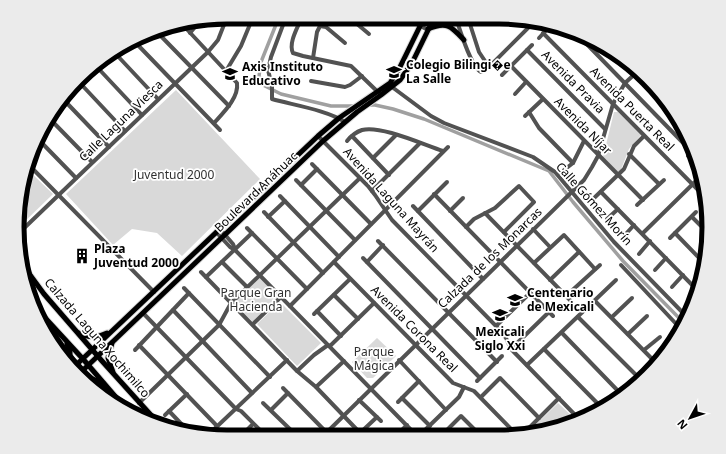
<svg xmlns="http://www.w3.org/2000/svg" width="726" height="454" font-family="'Noto Sans',sans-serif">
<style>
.green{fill:#d9d9d9}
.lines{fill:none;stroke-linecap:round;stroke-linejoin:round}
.canal{stroke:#a0a0a0;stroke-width:3.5}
.major-casing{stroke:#dbdbdb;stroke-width:7}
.minor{stroke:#525252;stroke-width:4}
.major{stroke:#000;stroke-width:5}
.labels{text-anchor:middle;stroke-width:3.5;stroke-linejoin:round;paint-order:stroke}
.poi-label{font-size:12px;font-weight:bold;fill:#000;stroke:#fff;text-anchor:start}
.street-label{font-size:12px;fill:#000;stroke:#fff}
.park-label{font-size:12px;fill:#303030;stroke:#fff}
.rim{fill:none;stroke:#000;stroke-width:5}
</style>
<rect width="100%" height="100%" fill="#fff"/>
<!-- green -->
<g class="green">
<path d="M176 90 260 179 182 256 157 233 132 229 113 245 66 194Z"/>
<path d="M614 112H618L641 135 629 149 620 172 617 171 603 157Z"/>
<path d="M28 170 53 194 19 227 17 213 26 172Z"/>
<path d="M260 277 279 297 253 322 233 303Z"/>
<path d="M280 302 321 343 297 366 257 324Z"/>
<path d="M377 338 396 356 373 378H367L352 362Z"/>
<path d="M558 403 576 420 554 430 526 434Z"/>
</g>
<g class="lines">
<!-- canal -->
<g class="canal">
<path d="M279 17 261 62 259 76 265 86 281 94 331 106H355"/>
<path d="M367 105H375L393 109 424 119 549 171 573 202 623 261 682 321"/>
</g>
<!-- major casing -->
<g class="major-casing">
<g id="major">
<path d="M428 29C447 21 451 26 464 40"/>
<path d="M22 264 44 294 102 361 159 424"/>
<path d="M36 308 83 359 126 409"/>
<path d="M79 333C89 338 96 338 107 333"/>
<path d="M112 343 108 358 113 372"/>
<path d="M67 344 70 351V363"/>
<path d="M74 367 318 136 339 118 390 83 399 69 424 18"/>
<path d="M80 373 323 141 357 112 381 95 400 80 412 63 434 18"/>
<path d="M85 378H90L103 383"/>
</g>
</g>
<!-- minor -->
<g class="minor">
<path d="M286 17 271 57 268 70 272 86V99C293 105 327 110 345 122"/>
<path d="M302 17C298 27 288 43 293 53L303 56 351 66 380 94"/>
<path d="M350 18 369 34"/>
<path d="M406 18 428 30"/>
<path d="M456 18C460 30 471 67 481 72L489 67 535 21"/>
<path d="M468 18 479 52 489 67"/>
<path d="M182 24 237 83C239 98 223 113 214 123"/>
<path d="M155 30 229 106"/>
<path d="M575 32 690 150"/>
<path d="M190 33 200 21"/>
<path d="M543 33 707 199"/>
<path d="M539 38 551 25"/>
<path d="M134 41 220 130"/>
<path d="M527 50 605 129"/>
<path d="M113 51 158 99"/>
<path d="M313 58 317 32 320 26 326 27 345 43"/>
<path d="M96 66 142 115"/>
<path d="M511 66 643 200"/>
<path d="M226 71 241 46 253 17"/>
<path d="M502 75 532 45"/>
<path d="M311 81 345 87 350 85 362 76"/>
<path d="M79 82 125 131"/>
<path d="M392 87 431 116 444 123 533 157 555 172 614 242 685 315"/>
<path d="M515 94 526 82"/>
<path d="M62 98 109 147"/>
<path d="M529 112 539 128 573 163"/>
<path d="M525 116 543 99"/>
<path d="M50 119 92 162"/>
<path d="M318 136 368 186 375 195 392 220 496 326 506 338 511 349 579 419"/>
<path d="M352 136 389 175"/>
<path d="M39 140 76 178"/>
<path d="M347 141C351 136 356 132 362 130 381 125 424 145 443 151"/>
<path d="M629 154 659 184"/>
<path d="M688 156 691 152"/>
<path d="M373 158 396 135"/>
<path d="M27 163 154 292"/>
<path d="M312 164 371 224"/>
<path d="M564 170 573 163 584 141"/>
<path d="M296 180 355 240"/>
<path d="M301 185 317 169"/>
<path d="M372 191 420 143"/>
<path d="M601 192 697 290"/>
<path d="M434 194 553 316"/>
<path d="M280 196 339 257"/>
<path d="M591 201 624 169 634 146 644 136"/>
<path d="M637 205 664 180"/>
<path d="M413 206 483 279"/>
<path d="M418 211 447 182"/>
<path d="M450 211 463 198"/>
<path d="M264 212 323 273"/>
<path d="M485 213 570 300"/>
<path d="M268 217 285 201"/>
<path d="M692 217 705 230"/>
<path d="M607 219 618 209"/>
<path d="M466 227 474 219 495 208 519 186 534 202 504 232"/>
<path d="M247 228 307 289"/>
<path d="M220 229 233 244 235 249"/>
<path d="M533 229 550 247"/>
<path d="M216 232 230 247 235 250 417 436"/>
<path d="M19 233 208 52 218 40 227 17"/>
<path d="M643 233 700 177"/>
<path d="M675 233 703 262"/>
<path d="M624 236 634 225"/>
<path d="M670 238 696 212"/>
<path d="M378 241 497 362"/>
<path d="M639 254 650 241"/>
<path d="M363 258 480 378"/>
<path d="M222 262 247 287"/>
<path d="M334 262 453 383 474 391 518 436"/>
<path d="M367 262 383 245"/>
<path d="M534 263 564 235 595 269"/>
<path d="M621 265 679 327"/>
<path d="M655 270 666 258"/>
<path d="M201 272 297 371 316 387 363 436"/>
<path d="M206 277 252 233"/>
<path d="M550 280 579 252"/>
<path d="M672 287 683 275"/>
<path d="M184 288 270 377"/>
<path d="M334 295 358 319"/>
<path d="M566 296 600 265"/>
<path d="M595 301 656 363"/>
<path d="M689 303 694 298"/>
<path d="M290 306 448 147"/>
<path d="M173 310 252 393"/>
<path d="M317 311 341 336"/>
<path d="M143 313 236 409 241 411 265 435"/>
<path d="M314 314 350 279"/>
<path d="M578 317 639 378"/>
<path d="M612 317 632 298"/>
<path d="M253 324 281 297"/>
<path d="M496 326 530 293"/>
<path d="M562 333 621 394"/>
<path d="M628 334 647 316"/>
<path d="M139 345 217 426"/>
<path d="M330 346 374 303"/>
<path d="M511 349 549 312"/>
<path d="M544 349 603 409"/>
<path d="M135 350 189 293"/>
<path d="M644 350 660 337"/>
<path d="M399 360 446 410"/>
<path d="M527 365 616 280"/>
<path d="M297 371 314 355 328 345"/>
<path d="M477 381 502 356"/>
<path d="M316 387 344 361"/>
<path d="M283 388 330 436"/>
<path d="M481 397 500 378 539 418"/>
<path d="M402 398 430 426"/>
<path d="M359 400 381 421"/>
<path d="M398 402 419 381"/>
<path d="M139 403 219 325 231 303 360 178"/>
<path d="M263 403 297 436"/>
<path d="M271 410 288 393"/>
<path d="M169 411 189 432"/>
<path d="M165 415 187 394"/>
<path d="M424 431 459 397 464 387"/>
<path d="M360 433 377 417"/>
<path d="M208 435 287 360"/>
<path d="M242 435 253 424"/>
<path d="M522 435 559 398"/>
<path d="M323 436 584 180 592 167 598 156 613 104 625 83 637 72"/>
<path d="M396 436 407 425"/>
<path d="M443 436 442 435 461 416 481 436"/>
</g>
<!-- major -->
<use href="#major" class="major"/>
</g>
<!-- icons -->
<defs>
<g id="school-bare" transform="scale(1.2)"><path d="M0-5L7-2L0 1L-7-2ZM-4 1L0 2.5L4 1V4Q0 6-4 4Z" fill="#000" stroke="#fff" stroke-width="2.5" paint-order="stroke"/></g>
<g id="building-bare" transform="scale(1.2)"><path d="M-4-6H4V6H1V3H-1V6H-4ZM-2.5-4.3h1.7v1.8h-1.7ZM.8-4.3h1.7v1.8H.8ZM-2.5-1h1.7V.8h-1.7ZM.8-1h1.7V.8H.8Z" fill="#000" stroke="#fff" stroke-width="2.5" paint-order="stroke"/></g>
</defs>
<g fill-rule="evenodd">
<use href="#school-bare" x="394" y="72"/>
<use href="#school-bare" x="230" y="74"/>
<use href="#building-bare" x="82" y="256"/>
<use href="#school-bare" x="515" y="300"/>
<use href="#school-bare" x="500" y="315"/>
</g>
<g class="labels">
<!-- poi labels -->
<g class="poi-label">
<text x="406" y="69">Colegio Bilingi�e<tspan x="406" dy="14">La Salle</tspan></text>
<text x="242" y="71">Axis Instituto<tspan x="242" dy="14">Educativo</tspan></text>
<text x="94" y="253">Plaza<tspan x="94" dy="14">Juventud 2000</tspan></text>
<text x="527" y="297">Centenario<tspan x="527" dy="14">de Mexicali</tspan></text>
<text x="500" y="336" text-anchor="middle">Mexicali<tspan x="500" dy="14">Siglo Xxi</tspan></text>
</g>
<!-- street labels -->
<g class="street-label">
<text transform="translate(573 82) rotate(45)" y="4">Avenida Pravia</text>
<text transform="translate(632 109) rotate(45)" y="4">Avenida Puerta Real</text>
<text transform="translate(121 121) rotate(-44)" y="4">Calle Laguna Viesca</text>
<text transform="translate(583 126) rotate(45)" y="4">Avenida Níjar</text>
<text transform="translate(256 192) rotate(-44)" y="4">Boulevard Anáhuac</text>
<text transform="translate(391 200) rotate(48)" y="4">Avenida Laguna Mayrán</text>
<text transform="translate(594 204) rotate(48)" y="4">Calle Gómez Morín</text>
<text transform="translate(490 258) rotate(-44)" y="4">Calzada de los Monarcas</text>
<text transform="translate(414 329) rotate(45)" y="4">Avenida Corona Real</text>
<text transform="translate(97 338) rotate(49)" y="4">Calzada Laguna Xochimilco</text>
</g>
<!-- park labels -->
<g class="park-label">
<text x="174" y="179">Juventud 2000</text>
<text x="256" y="297">Parque Gran<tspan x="256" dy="14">Hacienda</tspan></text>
<text x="374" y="356">Parque<tspan x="374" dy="14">Mágica</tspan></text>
</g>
</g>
<!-- crop -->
<path d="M0 0H726V454H0ZM227 24H499A203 203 0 0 1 702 227V227A203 203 0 0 1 499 430H227A203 203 0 0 1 24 227V227A203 203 0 0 1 227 24Z" fill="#ebebeb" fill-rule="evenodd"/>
<path class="rim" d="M227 24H499A203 203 0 0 1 702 227V227A203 203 0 0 1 499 430H227A203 203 0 0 1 24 227V227A203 203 0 0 1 227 24Z"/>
<!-- north arrow -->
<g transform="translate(690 418) rotate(230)" stroke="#ffffff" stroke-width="3" paint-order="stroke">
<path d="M0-3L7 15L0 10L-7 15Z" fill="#000000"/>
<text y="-6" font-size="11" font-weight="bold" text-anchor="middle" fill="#000000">N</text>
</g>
</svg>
